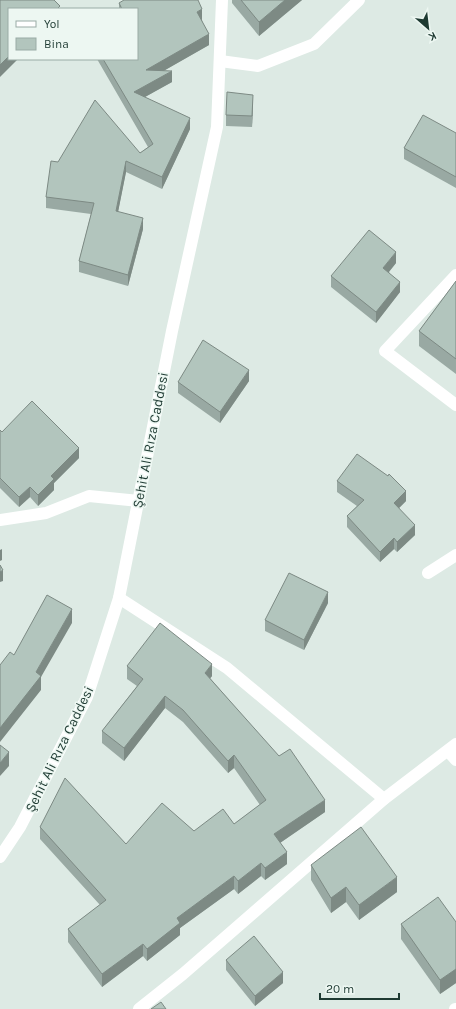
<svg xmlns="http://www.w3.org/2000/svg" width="456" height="1009" font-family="Karla,sans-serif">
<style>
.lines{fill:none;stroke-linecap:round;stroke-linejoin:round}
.minor{stroke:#fff;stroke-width:12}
.wall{fill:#99a9a3}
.shaded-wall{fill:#7d8a84}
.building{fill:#b2c5bd;stroke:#7d8a84}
.labels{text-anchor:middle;stroke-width:3;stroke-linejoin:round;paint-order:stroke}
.street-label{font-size:14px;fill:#1e3a32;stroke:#edf7f2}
</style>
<rect width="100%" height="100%" fill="#ddeae4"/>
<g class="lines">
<!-- minor -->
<g class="minor">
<path d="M220 61 258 66 314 44 359 0"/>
<path d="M456 275 385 351 456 405"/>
<path d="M0 520 46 513 89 496 139 501"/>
<path d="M428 573 456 555"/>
<path d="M119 598 227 668 384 799"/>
<path d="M448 751 456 760"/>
<path d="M0 857 20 827 87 697 119 598 172 331 217 127 222 0"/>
<path d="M139 1009 183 974 384 799 456 744"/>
<path d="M455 1009H456"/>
</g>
</g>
<!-- wall -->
<g class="wall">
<path d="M232 0H302L259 36 232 3Z"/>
<path d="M119 3 202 20 209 45 163 71 172 82 145 97 190 129 162 189 126 172 118 212 143 229 128 286 79 272V261L91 214 46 208V197L58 162 140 153 148 147 97 59H137V9H119Z"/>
<path d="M253 105 252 127 226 126V115Z"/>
<path d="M456 133V188L404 159V148Z"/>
<path d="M396 263 389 272 400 292 376 323 331 287V276Z"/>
<path d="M456 281V374L419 346V331Z"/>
<path d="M249 381 220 423 178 393V382Z"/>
<path d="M0 430 2 432 79 458 54 483V490L38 506 30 497 19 507 0 488Z"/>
<path d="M337 481 406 501 399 508 415 535 397 552 394 549 380 562 347 527V516L357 506 337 492Z"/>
<path d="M328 603 304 650 265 631V620Z"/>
<path d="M127 666 212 676 210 678 325 812 280 843 287 864 265 880 261 876 238 894 234 889 180 928V935L147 961 143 956 102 987 68 942V929L100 905 40 839V827L126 844 234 824 260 805 234 768 228 773 183 722 165 708 124 761 102 743V731L137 686 127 679Z"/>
<path d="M311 865 397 892 359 920 346 902 331 913 311 880Z"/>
<path d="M456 922V983L440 994 401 939V924Z"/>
<path d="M226 960 283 983 255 1006 226 970Z"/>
</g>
<!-- shaded-wall -->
<g class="shaded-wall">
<path d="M285 0H302L259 36V22Z"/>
<path d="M202 9V20L197 23V12Z"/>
<path d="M209 34V45L146 81V70Z"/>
<path d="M9 56V59H18L0 77V65Z"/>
<path d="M172 71V82L134 103V92Z"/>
<path d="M253 95V105L252 127V116Z"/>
<path d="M190 118V129L162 189V177Z"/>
<path d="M126 161V172L116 222V211Z"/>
<path d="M143 218V229L128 286V275Z"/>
<path d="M396 252V263L383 279V268Z"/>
<path d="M400 282V292L376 323V312Z"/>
<path d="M249 370V381L220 423V412Z"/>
<path d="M79 448V458L54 483V490L38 506V495L51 476Z"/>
<path d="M30 487V497L19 507V497Z"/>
<path d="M406 491V501L394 513V503Z"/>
<path d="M415 525V535L397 552V542Z"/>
<path d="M394 538V549L380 562V552Z"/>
<path d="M2 549V560L0 561V550Z"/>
<path d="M3 570V581L0 582V572Z"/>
<path d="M328 592V603L304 650V640Z"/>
<path d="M72 609V623L41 677V690L0 742V728L36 672Z"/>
<path d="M212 664V676L205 685V673Z"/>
<path d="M165 696V708L124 761V748Z"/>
<path d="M9 752V766L0 776V763Z"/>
<path d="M234 755V768L228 773V761Z"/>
<path d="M325 800V812L274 847V834Z"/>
<path d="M287 852V864L265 880V868Z"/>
<path d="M261 863V876L238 894V881Z"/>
<path d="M234 876V889L180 928V935L147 961V949L177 918Z"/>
<path d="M397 877V892L359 920V905Z"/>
<path d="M346 887V902L331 913V898Z"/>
<path d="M143 944V956L102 987V974Z"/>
<path d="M456 969V983L440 994V980Z"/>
<path d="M283 972V983L255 1006V996Z"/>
</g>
<!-- building -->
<g class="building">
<path d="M0 0H54L60 6 57 9H9V56L0 65Z"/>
<path d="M124 0H198L202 9 197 12 209 34 146 70 172 71 134 92 190 118 162 177 126 161 116 211 143 218 128 275 79 261 94 203 46 197 51 161 58 162 95 100 140 153 153 144 103 59H137V9H122L119 3Z"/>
<path d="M241 0H285L259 22Z"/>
<path d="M227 92 253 95 252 116 226 115Z"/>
<path d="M423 115 456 133V177L404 148Z"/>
<path d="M369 230 396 252 383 268 400 282 376 312 331 276Z"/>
<path d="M456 281V359L419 331Z"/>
<path d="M203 340 249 370 220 412 178 382Z"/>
<path d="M32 401 79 448 51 476 54 479 38 495 30 487 19 497 0 478V430L2 432Z"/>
<path d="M357 454 388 476 389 474 406 491 394 503 415 525 397 542 394 538 380 552 347 516 364 500 337 481Z"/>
<path d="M0 565 3 570 0 572Z"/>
<path d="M289 573 328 592 304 640 265 620Z"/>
<path d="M47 595 72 609 36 672 41 676 0 728V665L10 652 14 655Z"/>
<path d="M160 623 212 664 205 673 279 756 290 749 325 800 274 834 287 852 265 868 261 863 238 881 234 876 177 918 180 923 147 949 143 944 102 974 68 929 106 900 40 827 65 778 126 844 162 803 194 831 223 809 234 824 266 800 234 755 228 761 183 710 165 696 124 748 102 731 143 679 127 666Z"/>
<path d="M0 745 9 752 0 763Z"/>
<path d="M361 827 397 877 359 905 346 887 331 898 311 865Z"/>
<path d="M438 897 456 922V969L440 980 401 924Z"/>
<path d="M254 936 283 972 255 996 226 960Z"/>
<path d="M161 1002 166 1009H151Z"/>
</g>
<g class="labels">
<!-- street labels -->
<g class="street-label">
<text transform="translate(150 440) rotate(-79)" y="5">Şehit Ali Rıza Caddesi</text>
<text transform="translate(59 749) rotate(-64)" y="5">Şehit Ali Rıza Caddesi</text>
</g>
</g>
<!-- legend -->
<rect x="8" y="8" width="130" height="52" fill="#edf7f2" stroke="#9aaba5"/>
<rect x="16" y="21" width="20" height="6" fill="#ffffff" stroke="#9aaba5"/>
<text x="44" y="28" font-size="12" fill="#1e3a32">Yol</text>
<rect x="16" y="38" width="20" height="12" fill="#b2c5bd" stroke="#9aaba5"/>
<text x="44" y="48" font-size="12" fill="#1e3a32">Bina</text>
<!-- north arrow -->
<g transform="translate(428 28) rotate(152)" stroke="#edf7f2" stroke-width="3" paint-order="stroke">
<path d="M0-3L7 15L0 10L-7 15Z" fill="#1e3a32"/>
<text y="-6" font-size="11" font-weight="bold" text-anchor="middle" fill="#1e3a32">K</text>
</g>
<!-- scale -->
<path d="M320 993v6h79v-6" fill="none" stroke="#1e3a32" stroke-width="2"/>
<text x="326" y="993" font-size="12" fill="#1e3a32" stroke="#edf7f2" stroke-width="3" paint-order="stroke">20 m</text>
</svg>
